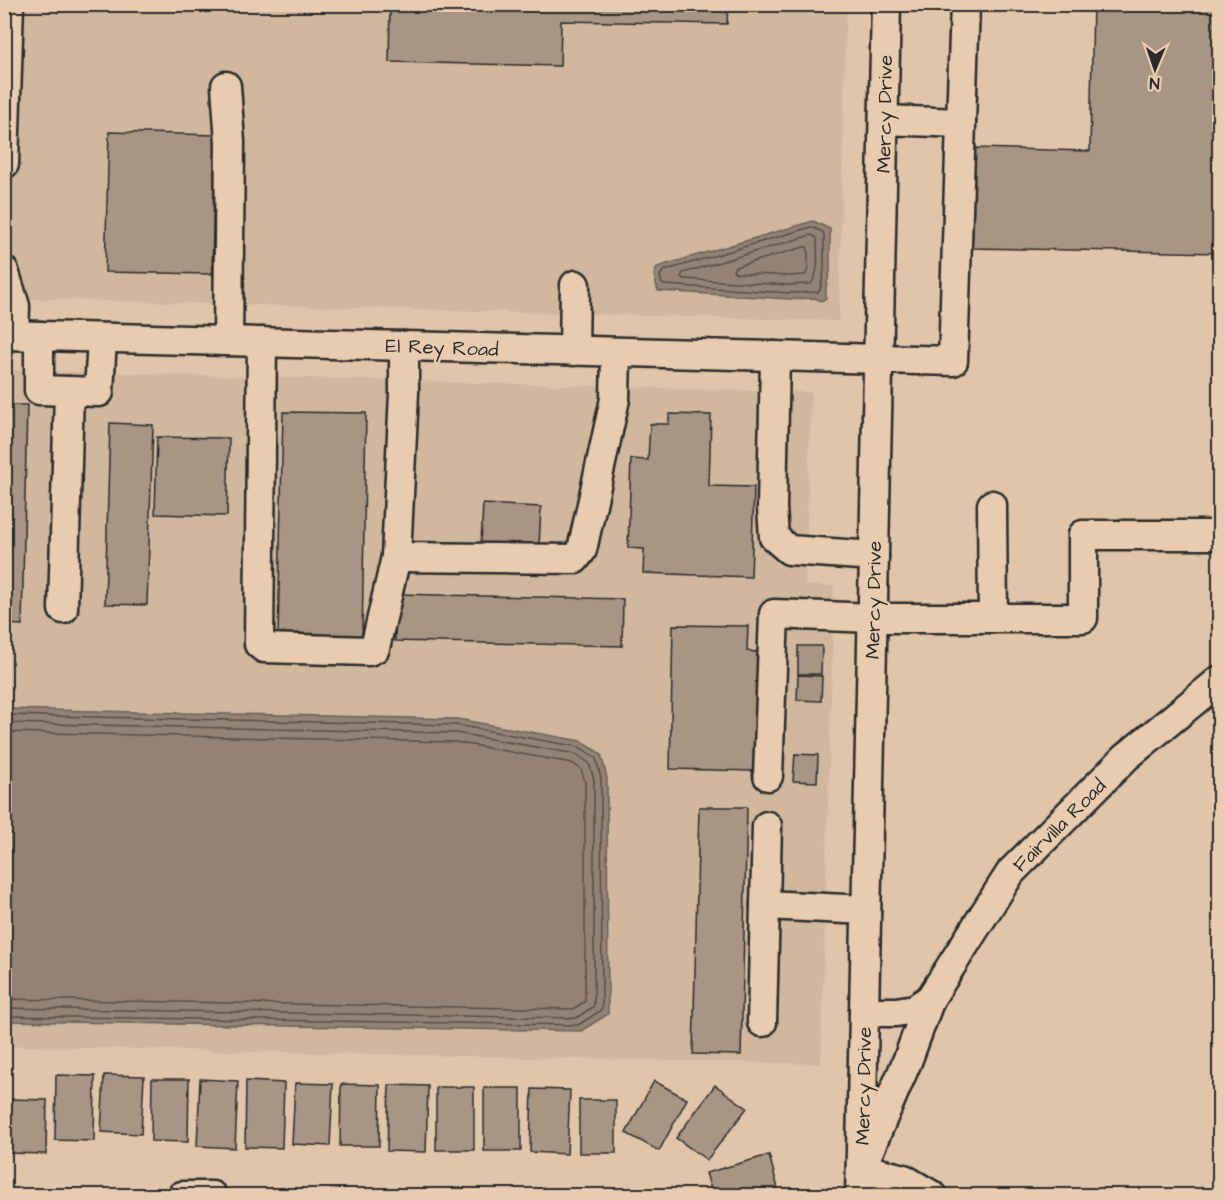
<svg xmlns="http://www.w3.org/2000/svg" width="1224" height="1200" font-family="'Architects Daughter',sans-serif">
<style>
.built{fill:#d0b79e}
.water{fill:#948374;stroke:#6a6057;stroke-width:1.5}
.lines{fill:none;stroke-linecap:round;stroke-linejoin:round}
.shore{stroke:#554e48;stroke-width:1.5}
.building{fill:#a99583;stroke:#2b2b2b;stroke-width:1.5}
.minor-casing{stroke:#2b2b2b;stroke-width:33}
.minor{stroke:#e9cbaf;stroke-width:28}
.labels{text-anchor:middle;stroke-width:5;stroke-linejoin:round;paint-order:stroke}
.street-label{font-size:20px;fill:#2b2b2b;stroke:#e9cbaf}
</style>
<rect width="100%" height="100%" fill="#e1c5aa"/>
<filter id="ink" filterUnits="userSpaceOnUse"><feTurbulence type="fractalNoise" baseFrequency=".0167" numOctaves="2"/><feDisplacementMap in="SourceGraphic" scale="12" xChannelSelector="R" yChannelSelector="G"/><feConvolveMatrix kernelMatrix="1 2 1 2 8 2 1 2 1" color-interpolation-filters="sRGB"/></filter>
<g filter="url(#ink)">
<!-- built -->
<g class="built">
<path d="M5 5H846L839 321 5 298Z"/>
<path d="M5 370 811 392 805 585 834 586 821 1064 5 1046Z"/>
</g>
<!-- water -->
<g class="water">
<path d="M813 221 830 229V272L826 287V298L821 301 815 298 790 299 658 291 654 275 657 267Z"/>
<path d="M5 709 457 719 581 741 601 754 607 778 608 1014 581 1031 5 1021Z"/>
</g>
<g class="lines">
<!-- shore -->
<g class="shore">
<path d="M811 227 823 232 824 235V271L820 290 818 292 790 293 665 285 662 284 660 276 663 271Z"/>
<path d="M811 235 816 237 817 240C817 254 820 272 811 284L789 285 684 279 681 277 683 273Z"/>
<path d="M804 247H807L808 250V269L805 275 789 276 736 273 733 271 735 267Z"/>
<path d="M4 715 456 725 579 747 596 758 601 779 602 1009 600 1011 578 1025 4 1016"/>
<path d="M4 723 456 733 576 754 589 763 594 780V1005L593 1007 576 1018 4 1008"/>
<path d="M4 732 455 742 572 763 581 769 585 782V1000L584 1002 573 1009 4 999"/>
</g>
</g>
<!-- building -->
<g class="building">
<path d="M390 4H728L727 24 561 21 560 66 389 62Z"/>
<path d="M1093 4H1220V253L972 248 974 148 1090 151Z"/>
<path d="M109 132 215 135 212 274 105 272Z"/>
<path d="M4 405H27L22 625 4 624Z"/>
<path d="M283 412 366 413 362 639 278 638Z"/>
<path d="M669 414 711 415 709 486 754 487 751 577 643 573 644 549 628 548 631 459 648 460 650 424H669Z"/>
<path d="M110 423 153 425 147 605 105 604Z"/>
<path d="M157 437 229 438 227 516 155 514Z"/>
<path d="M483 504 541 507 539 546 481 543Z"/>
<path d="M396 594 623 599 622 646 395 641Z"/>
<path d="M673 625 748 626 747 651 757 652 755 771 670 769Z"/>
<path d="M798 646H822L821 674H798Z"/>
<path d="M798 675 822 676 821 701 797 700Z"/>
<path d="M795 754 818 755 817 782 793 781Z"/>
<path d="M699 807H747L741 1055 693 1054Z"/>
<path d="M56 1075 95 1076 94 1141 55 1140Z"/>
<path d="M104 1075 144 1076 141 1134 101 1132Z"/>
<path d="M152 1079H189L188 1142 151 1141Z"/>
<path d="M200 1079 238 1081 235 1148 197 1146Z"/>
<path d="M246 1081 284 1083 282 1148 245 1147Z"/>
<path d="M654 1081 687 1099 659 1151 626 1133Z"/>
<path d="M295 1083 333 1084 330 1146 292 1144Z"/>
<path d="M341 1084 380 1085 379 1146H340Z"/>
<path d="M389 1085 428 1086 426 1152 387 1151Z"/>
<path d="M715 1085 747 1108 707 1160 676 1138Z"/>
<rect x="436" y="1087" width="38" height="63"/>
<rect x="484" y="1088" width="37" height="63"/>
<path d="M532 1089 570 1090 567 1154 530 1152Z"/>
<path d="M9 1099 47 1100 46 1154 7 1153Z"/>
<rect x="579" y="1100" width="37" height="53"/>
<path d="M769 1155 779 1192 766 1196H713L706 1173Z"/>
</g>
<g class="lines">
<!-- minor casing -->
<g class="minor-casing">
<g id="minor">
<path d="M226 86 230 142 228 341"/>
<path d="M884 120 961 123"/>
<path d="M4 164 9 4"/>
<path d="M4 271 15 306 14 335"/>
<path d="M4 335 953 361 965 4"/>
<path d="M39 336V390L99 392 102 338"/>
<path d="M262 342 259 644 264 648 369 651 375 648 396 557 404 393V346"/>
<path d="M574 351 575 285"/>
<path d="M775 356 772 508 774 537 789 550 874 556"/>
<path d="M992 505 993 618"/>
<path d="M396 557 575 559 582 550 615 399 616 353"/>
<path d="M63 609 69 391"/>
<path d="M768 776 774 614 873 618H1083V535H1220"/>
<path d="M765 905 866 910"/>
<path d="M864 1012H896L915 1009 930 999"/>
<path d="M762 1022 767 826"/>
<path d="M867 1155 908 1059 930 999 1011 872 1126 757 1220 680"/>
<path d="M861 1168 904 1179 933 1196"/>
<path d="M182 1196H212"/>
<path d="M860 1196 886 4"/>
</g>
</g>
<!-- minor -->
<use href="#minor" class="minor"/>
</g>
</g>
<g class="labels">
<!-- street labels -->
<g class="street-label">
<text transform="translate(884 114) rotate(-89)" y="7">Mercy Drive</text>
<text transform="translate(442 347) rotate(2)" y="7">El Rey Road</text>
<text transform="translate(873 600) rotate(-89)" y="7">Mercy Drive</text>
<text transform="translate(1059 825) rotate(-45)" y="7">Fairvilla Road</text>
<text transform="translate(863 1086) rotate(-89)" y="7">Mercy Drive</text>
</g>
</g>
<!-- margin -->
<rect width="1224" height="1200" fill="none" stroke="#e9cbaf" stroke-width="24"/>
<rect x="12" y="12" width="1200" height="1176" fill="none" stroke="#2b2b2b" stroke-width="2" filter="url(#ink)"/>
<!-- north arrow -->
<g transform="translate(1155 69) rotate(182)" stroke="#e9cbaf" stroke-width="4.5" paint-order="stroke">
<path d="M0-4.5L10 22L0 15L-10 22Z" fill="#2b2b2b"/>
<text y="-9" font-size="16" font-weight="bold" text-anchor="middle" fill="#2b2b2b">N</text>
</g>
</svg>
